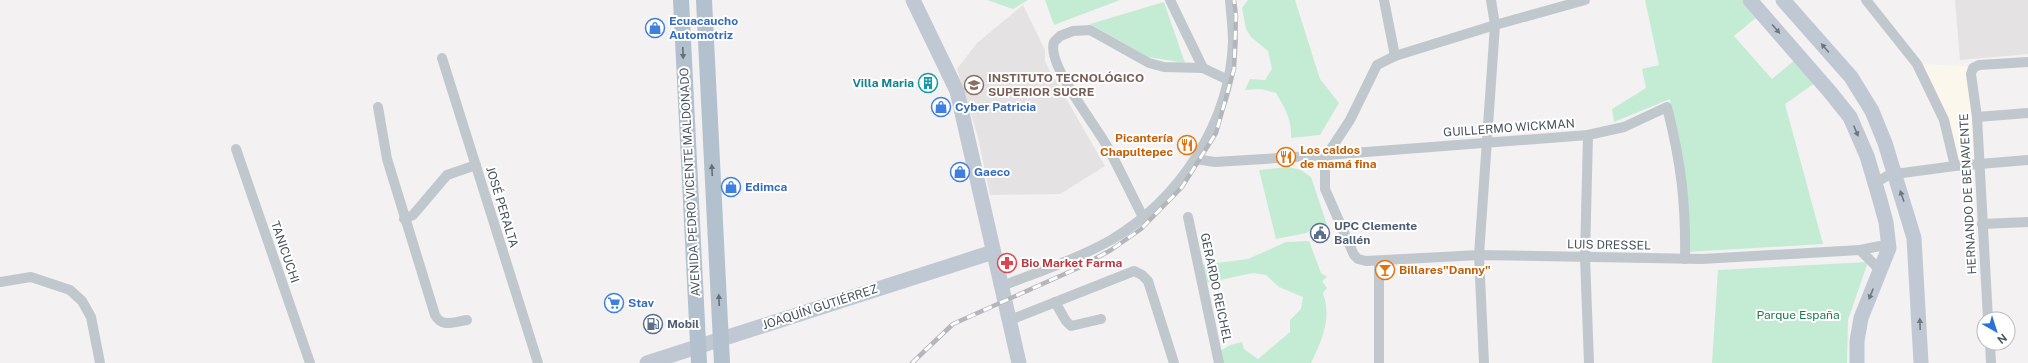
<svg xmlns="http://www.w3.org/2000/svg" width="2028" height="363" font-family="'Public Sans',sans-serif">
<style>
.commercial{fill:#fbf7ed}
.education{fill:#e4e2e2}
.green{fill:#c4ecd4}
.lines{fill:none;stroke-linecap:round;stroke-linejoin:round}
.street{stroke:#c0c8ce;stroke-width:10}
.secondary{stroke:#c0c9d3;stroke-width:15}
.primary{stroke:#b3c0cd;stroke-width:16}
.rail-casing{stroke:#b4b6bb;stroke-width:4.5}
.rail{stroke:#fff;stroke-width:3;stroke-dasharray:9;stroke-linecap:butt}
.oneway{fill:#6d7780}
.oneway2{fill:#646f79}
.labels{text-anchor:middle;stroke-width:4;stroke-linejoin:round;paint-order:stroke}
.shop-label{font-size:12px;font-weight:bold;fill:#366cbe;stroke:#fff;text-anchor:start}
.education-label{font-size:12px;font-weight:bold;fill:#785e54;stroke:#fff;text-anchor:start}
.culture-label{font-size:12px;font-weight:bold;fill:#0d838f;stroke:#fff;text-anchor:end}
.street-label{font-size:12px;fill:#4a545d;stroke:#fff}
.food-label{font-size:12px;font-weight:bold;fill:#c56008;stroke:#fff;text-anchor:start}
.service-label{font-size:12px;font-weight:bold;fill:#4e5e75;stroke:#fff;text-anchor:start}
.health-label{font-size:12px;font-weight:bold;fill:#be3a42;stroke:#fff;text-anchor:start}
.park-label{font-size:12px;fill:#1f7a4d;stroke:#fff}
</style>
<rect width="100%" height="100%" fill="#f3f1f1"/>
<!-- commercial -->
<path class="commercial" d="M1917 64 1968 66 1980 164 1955 166 1944 120Z"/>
<!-- education -->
<g class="education">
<path d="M1955 0H2028V54L1960 60Z"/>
<path d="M1023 5 1045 50V62L1105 166 1060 194 990 195 978 137 957 69 977 43Z"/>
</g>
<!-- green -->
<g class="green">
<path d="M987 0H1028L1013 9Z"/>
<path d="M1045 0H1120L1054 25Z"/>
<path d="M1248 0H1295L1320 79 1339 103 1320 135 1291 138C1292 120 1285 108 1276 93L1261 89 1245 90 1250 79 1265 80 1272 69 1268 51 1251 37 1246 29 1242 8Z"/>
<path d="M1645 0H1742L1758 16 1734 36 1772 79 1796 59 1815 83 1785 104 1823 244 1687 252 1670 99 1614 122 1612 109 1646 88 1642 69 1659 65Z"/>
<path d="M1164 2 1185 63 1148 57 1090 24Z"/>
<path d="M1288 167 1301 170 1311 177 1327 225 1306 233 1276 239 1259 170Z"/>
<path d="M1309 241 1321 273 1327 277 1322 281 1327 288 1323 293C1332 319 1322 340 1311 363H1222L1220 351 1230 345 1242 342 1244 349 1258 359 1290 332V320L1301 309 1303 297 1279 287 1266 275 1253 273 1206 283 1201 265 1248 259 1286 242Z"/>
<path d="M1868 262 1848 320 1847 363H1712L1718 270Z"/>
</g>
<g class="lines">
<!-- street -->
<g class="street">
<path d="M1170 0 1203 68"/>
<path d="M1384 0 1395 56"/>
<path d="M1585 0 1495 25 1395 56 1377 65 1350 120 1327 155 1325 166V189L1354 255 1358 259 1366 261 1479 255 1702 259 1860 250"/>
<path d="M1866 0 1917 64 1944 120 1955 166"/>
<path d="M442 58 538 363"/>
<path d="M378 107 387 159 435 315C442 328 454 322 467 320"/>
<path d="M1977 117 2028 113"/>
<path d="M1588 135 1585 257 1589 363"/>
<path d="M236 149 310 363"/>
<path d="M1195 159 1215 162 1327 155 1588 135 1624 127 1667 107C1681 162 1686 203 1685 259"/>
<path d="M1875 183 1887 176 1895 174 1955 166 2028 160"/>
<path d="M1143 217C1131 194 1120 170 1108 148 1097 126 1046 65 1054 42L1060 36 1073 31 1090 30 1149 63 1164 67 1203 68 1228 80"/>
<path d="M1188 217 1219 363"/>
<path d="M404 219 413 215 447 175 476 165"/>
<path d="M1982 224 2028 222"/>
<path d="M1379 261V363"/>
<path d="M1880 270 1860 250 1880 246 1889 248"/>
<path d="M0 282 31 277 70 290 82 301 91 317 100 363"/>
<path d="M1002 286C1038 272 1077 259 1111 240 1180 199 1230 123 1233 42 1233 28 1231 14 1230 0"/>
<path d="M1055 302 1066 321 1071 326 1101 319"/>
<path d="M1988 319 1977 117 1971 74 1973 68 1979 65 2028 62"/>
<path d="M1010 320 1134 271 1142 275 1148 281 1174 363"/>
<path d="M1990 343 1991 363"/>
<path d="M1484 363 1479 255 1495 25 1491 0"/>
</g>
<!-- secondary -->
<g class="secondary">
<path d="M913 0 957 91 1019 363"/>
<path d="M1750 0 1830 92 1850 117 1867 156 1880 200 1886 222 1889 248 1861 318 1857 341V363"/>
<path d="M1783 0 1851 77 1872 111 1885 143 1914 238 1921 363"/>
<path d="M647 363 993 252"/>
</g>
<!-- primary -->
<g class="primary">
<path d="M681 0 699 363"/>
<path d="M704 0 722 363"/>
</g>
<!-- rail casing -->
<g class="rail-casing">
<path id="rail" d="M912 363 953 324 1078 268 1111 250 1141 229 1182 187 1216 133 1234 69 1236 16 1234 0"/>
</g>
<!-- rail -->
<use href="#rail" class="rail"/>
</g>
<!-- one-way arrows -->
<defs><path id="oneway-solid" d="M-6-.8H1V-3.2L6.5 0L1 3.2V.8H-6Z"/></defs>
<g class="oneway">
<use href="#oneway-solid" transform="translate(1776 29) rotate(49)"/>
<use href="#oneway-solid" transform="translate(1825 48) rotate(-131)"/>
<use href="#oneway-solid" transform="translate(1856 131) rotate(67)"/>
<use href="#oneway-solid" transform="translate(1902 196) rotate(-109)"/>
<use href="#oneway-solid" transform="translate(1871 294) rotate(112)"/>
<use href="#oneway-solid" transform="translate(1920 324) rotate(-92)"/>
</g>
<g class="oneway2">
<use href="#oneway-solid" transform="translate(683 53) rotate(88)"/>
<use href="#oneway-solid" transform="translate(712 170) rotate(-93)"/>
<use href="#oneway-solid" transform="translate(719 300) rotate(-93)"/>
</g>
<!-- icons -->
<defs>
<g id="shop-ring" transform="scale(1)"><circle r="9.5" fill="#fff" stroke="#3f7fe0" stroke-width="1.5"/><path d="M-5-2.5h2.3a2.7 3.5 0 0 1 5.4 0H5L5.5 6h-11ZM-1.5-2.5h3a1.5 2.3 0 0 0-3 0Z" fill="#3f7fe0"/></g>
<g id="building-ring" transform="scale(1)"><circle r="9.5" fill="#fff" stroke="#0f9aa8" stroke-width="1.5"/><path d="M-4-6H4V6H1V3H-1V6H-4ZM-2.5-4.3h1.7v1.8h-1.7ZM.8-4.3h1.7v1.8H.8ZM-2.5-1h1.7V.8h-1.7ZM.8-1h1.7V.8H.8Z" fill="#0f9aa8"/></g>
<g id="university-ring" transform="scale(1)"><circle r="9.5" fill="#fff" stroke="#8d6e63" stroke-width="1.5"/><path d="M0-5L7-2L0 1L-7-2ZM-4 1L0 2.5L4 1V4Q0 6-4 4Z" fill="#8d6e63"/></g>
<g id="restaurant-ring" transform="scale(1)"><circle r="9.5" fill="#fff" stroke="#e8710a" stroke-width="1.5"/><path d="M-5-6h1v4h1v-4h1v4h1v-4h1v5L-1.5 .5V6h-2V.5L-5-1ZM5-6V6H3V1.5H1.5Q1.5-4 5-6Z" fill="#e8710a"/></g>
<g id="civic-ring" transform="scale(1)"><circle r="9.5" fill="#fff" stroke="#5c6f8a" stroke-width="1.5"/><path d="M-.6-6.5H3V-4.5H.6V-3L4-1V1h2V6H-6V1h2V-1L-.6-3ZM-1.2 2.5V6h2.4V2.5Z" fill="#5c6f8a"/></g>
<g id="pharmacy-ring" transform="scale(1)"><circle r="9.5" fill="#fff" stroke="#e0444e" stroke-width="1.5"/><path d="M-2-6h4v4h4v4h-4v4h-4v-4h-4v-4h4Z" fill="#e0444e"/></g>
<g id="bar-ring" transform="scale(1)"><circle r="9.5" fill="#fff" stroke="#e8710a" stroke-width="1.5"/><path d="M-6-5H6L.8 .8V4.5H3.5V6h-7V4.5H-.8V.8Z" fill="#e8710a"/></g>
<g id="supermarket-ring" transform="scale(1)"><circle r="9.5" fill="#fff" stroke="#3f7fe0" stroke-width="1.5"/><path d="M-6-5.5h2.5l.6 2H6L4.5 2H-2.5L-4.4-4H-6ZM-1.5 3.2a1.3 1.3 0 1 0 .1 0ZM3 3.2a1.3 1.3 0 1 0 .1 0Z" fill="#3f7fe0"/></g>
<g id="fuel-ring" transform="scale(1)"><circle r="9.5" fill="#fff" stroke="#5c6f8a" stroke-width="1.5"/><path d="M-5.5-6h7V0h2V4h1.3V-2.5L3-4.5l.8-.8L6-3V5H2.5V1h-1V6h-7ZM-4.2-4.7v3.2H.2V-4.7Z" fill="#5c6f8a"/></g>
</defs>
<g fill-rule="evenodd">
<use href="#shop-ring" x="655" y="28"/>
<use href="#building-ring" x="928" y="83"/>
<use href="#university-ring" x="974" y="85"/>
<use href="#shop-ring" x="941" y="107"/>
<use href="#restaurant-ring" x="1187" y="145"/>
<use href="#restaurant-ring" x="1286" y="157"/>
<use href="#shop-ring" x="960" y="172"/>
<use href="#shop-ring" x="731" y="187"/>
<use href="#civic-ring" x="1320" y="233"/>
<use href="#pharmacy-ring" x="1007" y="263"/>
<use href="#bar-ring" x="1385" y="270"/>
<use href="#supermarket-ring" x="614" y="303"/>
<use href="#fuel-ring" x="653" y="324"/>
</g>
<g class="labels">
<!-- shop labels -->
<g class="shop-label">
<text x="669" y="25">Ecuacaucho<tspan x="669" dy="14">Automotriz</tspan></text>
<text x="955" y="111">Cyber Patricia</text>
<text x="974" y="176">Gaeco</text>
<text x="745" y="191">Edimca</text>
<text x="628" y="307">Stav</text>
</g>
<!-- education labels -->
<g class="education-label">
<text x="988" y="82">INSTITUTO TECNOLÓGICO<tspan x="988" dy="14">SUPERIOR SUCRE</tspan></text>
</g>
<!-- culture labels -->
<g class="culture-label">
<text x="914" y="87">Villa Maria</text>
</g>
<!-- street labels -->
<g class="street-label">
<text transform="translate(1509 128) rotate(-4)" y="4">GUILLERMO WICKMAN</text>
<text transform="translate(690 182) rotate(-93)" y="4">AVENIDA PEDRO VICENTE MALDONADO</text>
<text transform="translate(1968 194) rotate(-93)" y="4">HERNANDO DE BENAVENTE</text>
<text transform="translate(502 207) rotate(73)" y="4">JOSÉ PERALTA</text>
<text transform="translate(1609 245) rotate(1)" y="4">LUIS DRESSEL</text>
<text transform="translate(285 252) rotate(71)" y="4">TANICUCHI</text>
<text transform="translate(1216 288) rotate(78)" y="4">GERARDO REICHEL</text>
<text transform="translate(820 307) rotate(-18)" y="4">JOAQUÍN GUTIÉRREZ</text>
</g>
<!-- food labels -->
<g class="food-label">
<text x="1173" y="142" text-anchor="end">Picantería<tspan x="1173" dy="14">Chapultepec</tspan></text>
<text x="1300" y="154">Los caldos<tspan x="1300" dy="14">de mamá fina</tspan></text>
<text x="1399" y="274">Billares"Danny"</text>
</g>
<!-- service labels -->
<g class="service-label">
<text x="1334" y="230">UPC Clemente<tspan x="1334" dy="14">Ballén</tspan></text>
<text x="667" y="328">Mobil</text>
</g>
<!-- health labels -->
<g class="health-label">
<text x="1021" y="267">Bio Market Farma</text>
</g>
<!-- park labels -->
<g class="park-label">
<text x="1798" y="319">Parque España</text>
</g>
</g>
<!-- north arrow -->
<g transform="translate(1996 331) rotate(141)"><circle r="19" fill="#ffffff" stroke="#b7bbbe"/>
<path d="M0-3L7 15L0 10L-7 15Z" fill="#2874d6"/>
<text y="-6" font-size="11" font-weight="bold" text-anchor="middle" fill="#4a545d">N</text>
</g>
</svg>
